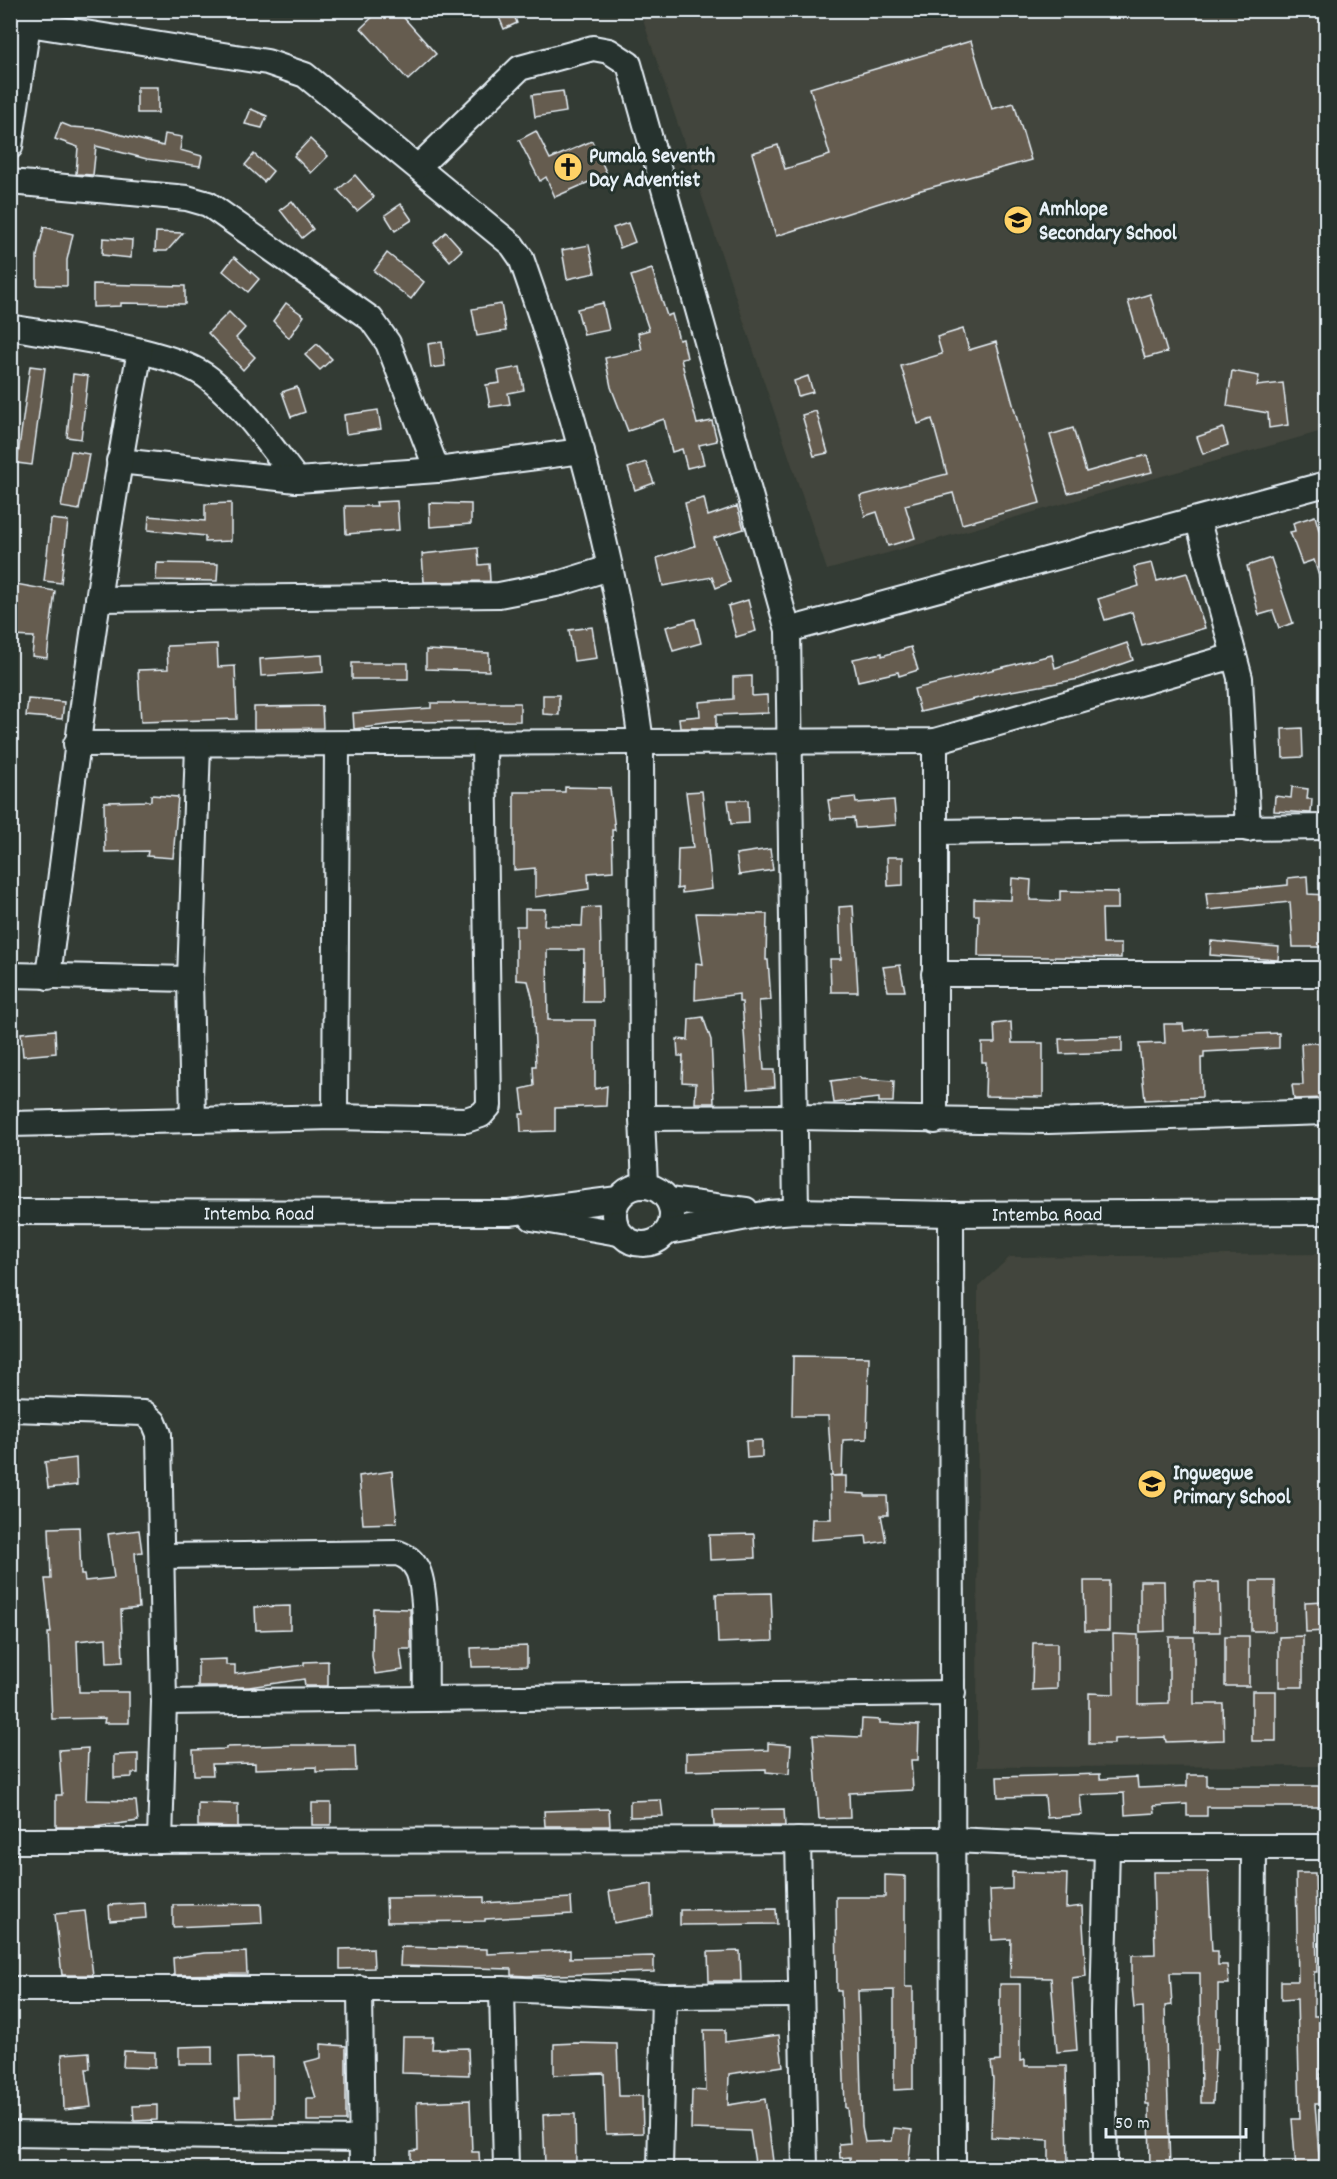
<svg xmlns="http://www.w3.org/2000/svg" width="1337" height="2179" font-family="Dekko,sans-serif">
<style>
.built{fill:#42453c}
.building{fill:#655b4f;stroke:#e8f1f8;stroke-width:1.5}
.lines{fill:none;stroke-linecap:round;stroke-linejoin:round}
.minor-casing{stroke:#e8f1f8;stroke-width:28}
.minor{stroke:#26332d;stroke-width:24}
.labels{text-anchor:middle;stroke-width:6;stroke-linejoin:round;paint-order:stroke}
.poi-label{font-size:21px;font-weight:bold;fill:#e8f1f8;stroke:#26332d;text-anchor:start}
.street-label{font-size:21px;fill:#e8f1f8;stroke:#26332d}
</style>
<rect width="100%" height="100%" fill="#333b34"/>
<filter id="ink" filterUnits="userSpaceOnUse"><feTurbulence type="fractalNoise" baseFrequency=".0167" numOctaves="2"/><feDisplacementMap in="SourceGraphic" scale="12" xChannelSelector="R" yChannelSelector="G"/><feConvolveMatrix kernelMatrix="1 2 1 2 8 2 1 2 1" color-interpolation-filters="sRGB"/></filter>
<g filter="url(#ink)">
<!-- built -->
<g class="built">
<path d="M640 11H1326V430L827 570Z"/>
<path d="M1326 1254V1766L977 1767 978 1287 1010 1257Z"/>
</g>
<!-- building -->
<g class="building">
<path d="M380 10H397L436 54 408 80 361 28Z"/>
<path d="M496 10H512L517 23 504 29Z"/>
<path d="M971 41 992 109 1014 103 1031 160 914 192 776 236 752 153 778 145 785 169 830 155 810 88Z"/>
<rect x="137" y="87" width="21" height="26"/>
<path d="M563 91 566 112 535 117 532 95Z"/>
<path d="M251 109 267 116 262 128 245 124Z"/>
<path d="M61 123 71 127 100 129 163 146 165 134 182 137 180 150 202 156 200 166 147 159 96 146 93 175 76 174 78 147 55 139Z"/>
<path d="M536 131 550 159 592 141 607 174 555 197 546 177 540 181 519 140Z"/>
<path d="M310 139 328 156 311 173 294 156Z"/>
<path d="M254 154 273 171 264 182 245 165Z"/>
<path d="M355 175 374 197 357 211 338 190Z"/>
<path d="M292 201 313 229 302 238 280 210Z"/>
<path d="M401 204 412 220 395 231 385 215Z"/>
<path d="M628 223 635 242 620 248 613 228Z"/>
<path d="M44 227 73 234 67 260V286L37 285V256Z"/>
<path d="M156 232 183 233 167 251H155Z"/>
<path d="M446 232 462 250 450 261 434 243Z"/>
<path d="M103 238 132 240 131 258 102 255Z"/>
<path d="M589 245 595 273 567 279 562 250Z"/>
<path d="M387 253 424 282 411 299 374 271Z"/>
<path d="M234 257 259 279 248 292 223 271Z"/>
<path d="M652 269 667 316 672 314 679 340 683 339 687 358 681 359 697 424 712 421 717 441 699 445 704 464 687 468 682 449 672 452 664 419 628 431 611 387 605 358 642 350 638 333 649 330 631 276Z"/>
<path d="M93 284 185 286V304L121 303V306L93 307Z"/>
<path d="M1150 294 1167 352 1145 358 1128 301Z"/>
<path d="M286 303 304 316 289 338 273 321Z"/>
<path d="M603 303 609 330 584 335 577 309Z"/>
<path d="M501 304 506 331 477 336 472 309Z"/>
<path d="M229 312 245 328 236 338 255 357 243 370 208 333Z"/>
<path d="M963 329 969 350 996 342 1040 503 962 524 953 493 905 505 915 538 888 546 877 512 865 516 860 496 947 474 932 419 918 424 901 366 942 354 937 337Z"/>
<path d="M442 342 445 366 431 368 428 344Z"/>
<path d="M317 344 332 359 320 370 305 355Z"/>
<path d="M30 366 45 368 32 465 17 463Z"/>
<path d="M520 367 524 390 508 393 510 404 490 407 486 385 500 383 498 371Z"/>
<path d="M1232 371 1259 376 1257 386 1283 383 1288 425 1269 428 1268 413 1227 406Z"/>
<path d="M73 374 88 376 81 439 67 437Z"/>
<path d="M808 376 813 392 798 396 794 381Z"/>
<path d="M297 387 305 412 291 417 282 392Z"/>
<path d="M378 410 381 429 346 434 344 415Z"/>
<path d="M816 411 828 453 814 456 802 415Z"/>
<path d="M1073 428 1086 472 1147 455 1152 472 1068 493 1050 435Z"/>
<path d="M1223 428 1228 445 1203 454 1197 437Z"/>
<path d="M71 451 89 454 79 510 61 507Z"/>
<path d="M646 462 654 483 635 490 628 468Z"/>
<path d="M704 498 708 516 737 506 744 529 714 538 730 582 716 588 712 577 663 586 657 558 695 546 685 503Z"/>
<path d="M397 501 399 530 346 534 345 506H377L376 502Z"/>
<path d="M231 503V541L205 542V536L148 530 149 516 205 521V504Z"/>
<path d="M429 503 471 504V524L430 527Z"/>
<path d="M1315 516 1326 554V588L1323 589 1314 560 1302 564 1290 532 1295 531 1293 523Z"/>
<path d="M51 519 68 521 61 583 44 581Z"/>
<path d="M478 548 479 565 489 564 490 581 424 582 422 554Z"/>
<path d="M1271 558 1293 623 1279 628 1273 611 1259 615 1247 566Z"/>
<path d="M157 563 218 564 217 581 156 580Z"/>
<path d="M1152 563 1157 581 1187 573 1205 628 1142 646 1132 612 1105 620 1098 599 1139 586 1134 567Z"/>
<path d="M10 583 55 591 47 658 32 656 34 637 10 636Z"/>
<path d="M748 600 756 631 736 637 728 606Z"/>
<path d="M695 619 701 643 673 651 666 627Z"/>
<path d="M592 627 597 658 574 661 569 630Z"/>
<path d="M1127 643 1133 660 1079 679 1000 693 920 712 914 689 1052 655 1055 668Z"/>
<path d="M217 644 218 667 235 666 237 719 141 722 138 670 168 669 167 646Z"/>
<path d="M911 647 918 670 899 676 898 672 858 681 853 659 882 653V656Z"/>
<path d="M426 650 489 653V671L426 669Z"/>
<path d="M322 655 323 672 261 676 260 659Z"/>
<rect x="352" y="663" width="56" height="16"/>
<path d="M752 676V696L767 695 768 713 716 715V728H680L679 718 700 716 699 702 733 699V677Z"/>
<path d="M543 695H559V715L543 714Z"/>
<path d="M28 699 64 702 62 719 26 716Z"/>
<path d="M431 703H520V721L410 722 354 729 353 713 431 708Z"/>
<path d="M322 706 323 728 254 729V707Z"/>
<path d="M1302 728 1303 757 1283 758 1282 729Z"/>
<path d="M565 787 610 788 615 830H612L613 871 588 873 589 889 535 897V868L514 870V792H565Z"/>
<path d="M1292 787 1308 789 1307 799H1312L1311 813 1274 811 1275 796 1291 798Z"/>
<path d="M702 791 712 889 682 893V888L677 889 678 849 693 848 686 792Z"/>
<path d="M151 795 178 797 173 858 147 856 148 851 105 852 104 802 151 801Z"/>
<path d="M855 797 856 803 894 800 896 825 855 828 854 818 831 819 828 800Z"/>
<path d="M728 800H748L749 823 731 824Z"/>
<path d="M770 849 773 870 739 875 736 854Z"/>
<path d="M887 857H903V885L888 886Z"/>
<path d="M1307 876 1308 894 1326 895V947H1293L1290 902 1208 910 1206 893 1288 885V878Z"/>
<path d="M1012 878 1031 880 1030 900 1060 901V891L1118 892V909H1102L1103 944H1121V958L978 956 979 915H974V899L1011 900Z"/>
<path d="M853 906 858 992H831L830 959H841L839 907Z"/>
<path d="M600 907 602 1002H583L584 950H547L548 1020H595V1089L607 1086 606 1106 555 1108V1131L521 1132 520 1114H524L521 1089 534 1086 533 1066H536L533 1000 528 981 516 980V926H525V909H545L544 925 582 926 583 908Z"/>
<path d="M696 913 767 914 766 960H768L771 1000 759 1001 764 1070H774L775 1087 748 1089 742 1002H739V994L695 1000 696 963 703 964Z"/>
<path d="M1211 941 1279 947 1278 960 1210 955Z"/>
<path d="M900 965 905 991H888L883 967Z"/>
<path d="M703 1017 711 1040 714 1103H695L696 1083 682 1082 683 1056H678L677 1039 688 1040 689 1019Z"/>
<path d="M1011 1022 1012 1043H1043V1097L985 1096 986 1062H982V1043H995L994 1024Z"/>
<path d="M1164 1024H1183L1184 1031 1207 1028 1208 1036 1279 1033V1048L1204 1052V1058H1201L1202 1097 1145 1100 1139 1044 1165 1043Z"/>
<path d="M55 1030 56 1053 23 1056 21 1033Z"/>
<path d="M1122 1037V1052L1060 1054 1059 1039Z"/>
<path d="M1326 1042V1098L1294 1099 1292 1085H1303L1301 1044Z"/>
<path d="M860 1077 861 1079 894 1081 893 1102H879V1098L834 1103 831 1081Z"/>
<path d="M793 1356 869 1357 867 1439 843 1440 842 1475 832 1476 828 1416H792Z"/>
<path d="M762 1440V1457L747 1458 746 1441Z"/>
<path d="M76 1458 77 1485 48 1488 45 1462Z"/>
<path d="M392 1471 397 1523 363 1524 359 1476Z"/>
<path d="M830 1476H846V1493L865 1494V1496H887L888 1515H881L886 1541 867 1544 866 1536 811 1540 812 1519H831Z"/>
<path d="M79 1527 81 1575H84L85 1581 114 1578 108 1534 139 1530 142 1552 135 1553 139 1608 121 1610 123 1662 107 1663 106 1638 77 1641 79 1692H129V1723H104L105 1718 52 1719 48 1633H51L45 1579H51L49 1528Z"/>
<path d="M754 1534 755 1558 710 1560 709 1535Z"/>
<path d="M1084 1581H1109V1631H1085Z"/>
<path d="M1140 1581H1164L1165 1631 1140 1632Z"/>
<rect x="1251" y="1581" width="24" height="50"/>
<path d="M1195 1582H1219L1220 1632H1195Z"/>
<path d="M771 1593 773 1641 718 1643 716 1594Z"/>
<path d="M1326 1601V1631L1306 1632 1305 1602Z"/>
<path d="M290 1606V1629L256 1630 255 1607Z"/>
<path d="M373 1608 410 1609 411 1649H400L403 1670 375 1674 372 1656Z"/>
<path d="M1113 1634 1138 1635V1704L1169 1703V1637H1194V1704H1223L1224 1740 1166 1742 1165 1737 1114 1739V1744H1089V1693L1114 1694Z"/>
<rect x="1225" y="1636" width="24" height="50"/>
<path d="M1303 1636V1687H1279V1637Z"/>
<path d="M1033 1643H1057V1689L1032 1690Z"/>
<path d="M527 1646V1666L472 1667 471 1648Z"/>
<path d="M226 1659V1665H235V1674L304 1665V1662L328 1661V1686H305L304 1679 249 1687H198V1660Z"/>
<rect x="1252" y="1691" width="24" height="50"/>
<path d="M862 1719 880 1720V1723L919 1725 918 1760H911L913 1790 849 1793 850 1818 819 1819 813 1735 861 1737Z"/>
<path d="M768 1743 791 1745 789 1774 766 1772V1769L686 1771V1753L768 1750Z"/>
<path d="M292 1745H355L356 1771 316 1772V1767L255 1769V1763L212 1764 213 1775H194L193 1750 226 1749V1747Z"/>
<path d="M88 1748 86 1800 136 1801 138 1821 95 1827H56V1795H62L59 1750Z"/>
<path d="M138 1754V1773H132V1777L114 1778V1755Z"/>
<path d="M1100 1774V1779L1137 1777 1138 1788 1187 1786V1775H1207V1786H1319V1807H1207V1816H1187V1804L1154 1806 1155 1813 1125 1815 1124 1793 1080 1795 1082 1815 1047 1818 1045 1796 998 1797 997 1777Z"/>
<path d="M661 1800 663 1816 630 1817V1801Z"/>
<path d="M198 1803 238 1804V1827L198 1826Z"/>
<rect x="312" y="1803" width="19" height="22"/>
<path d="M609 1809 610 1826H545L544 1811Z"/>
<path d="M784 1809 785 1826H714L713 1810Z"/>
<path d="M1012 1872 1067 1874 1066 1908 1082 1906 1086 1976 1072 1978 1077 2050 1057 2052 1051 1978 1010 1977 1011 1939 992 1940 990 1890 1012 1889Z"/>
<path d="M1153 1872H1208L1212 1951H1218V1965H1227L1229 1984H1218V2049H1215L1213 2103H1201L1200 1973H1170L1172 2005 1165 2006 1170 2169H1150L1149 2104H1146L1143 2007 1134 2008 1132 1986V1955L1155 1954Z"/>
<path d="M1296 1873H1315L1317 1972H1314V2016H1319L1321 2104H1315L1320 2169H1296L1292 2119H1300L1297 1999 1281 2000V1981H1298Z"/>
<path d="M885 1875 905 1876V1987H913V2089L894 2090V1990L858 1991 862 2126 865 2142 892 2141 894 2128 912 2130 908 2169H851L850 2157 840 2158 839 2144 850 2143 847 2108H845L841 1991H837L836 1897H885Z"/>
<path d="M652 1884 653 1916 614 1923 609 1891Z"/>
<path d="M484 1897V1903L571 1898 572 1914 485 1919V1921L387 1922 386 1898Z"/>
<path d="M145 1903 146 1918 110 1921 109 1905Z"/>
<path d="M261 1904 262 1923 173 1927V1905Z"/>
<path d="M776 1909 777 1924 680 1925V1910Z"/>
<path d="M85 1911 93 1975H62L55 1914Z"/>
<path d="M401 1947 487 1949V1954L570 1950V1958L654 1956V1972L527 1976 511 1975V1969L400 1966Z"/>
<path d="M373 1948 374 1968 340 1969V1949Z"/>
<path d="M740 1951 741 1981H709L708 1952Z"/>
<path d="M246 1952 247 1974 174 1975 173 1958 204 1953Z"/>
<path d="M1000 1984H1020V2061L1025 2060V2066H1066L1068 2163 1049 2164V2140L991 2137 993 2080 991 2062 1000 2061Z"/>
<path d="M704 2030H725V2042L779 2035 783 2066 729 2074 728 2105 765 2099 774 2169H756L750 2131 691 2129 692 2090 706 2091Z"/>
<path d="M403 2037H433L432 2049 468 2048 469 2075 402 2073Z"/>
<path d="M576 2043 617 2044 619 2096H642L643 2133 606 2134 604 2073 554 2075V2044Z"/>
<path d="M321 2044 346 2046V2121H307V2098H316L305 2062 321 2058Z"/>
<path d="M212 2046V2064H179V2047Z"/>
<path d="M124 2051 155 2052V2068L123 2067Z"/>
<path d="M89 2052 90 2069H86L91 2107 64 2110 62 2054Z"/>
<path d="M273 2057V2117L236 2118 235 2098H239L238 2058Z"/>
<path d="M470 2100 472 2152H479L480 2169H411V2151L418 2150 417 2102Z"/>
<path d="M157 2105V2120L134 2121 133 2106Z"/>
<path d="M555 2114H575L576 2164H545L543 2115Z"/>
</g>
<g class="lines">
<!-- minor casing -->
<g class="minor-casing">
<g id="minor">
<path d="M10 21 267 62 305 75 512 245 521 258C576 414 619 577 641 742L642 1118 645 1185"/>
<path d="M10 147 30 10"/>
<path d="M419 166 520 68 593 48 609 51 629 64 788 630 796 1211"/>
<path d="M10 182 187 198 208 204 371 319 388 343 437 470"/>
<path d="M10 327C61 337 173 348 210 379 244 407 270 445 297 480"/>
<path d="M119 461 297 480 437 470 582 451"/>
<path d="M1198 521 1240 678 1248 829"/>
<path d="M98 599 499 595 561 583 609 568"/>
<path d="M788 630 1326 484"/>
<path d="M935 741V1121"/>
<path d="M76 744 935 741 1234 656"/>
<path d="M935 832 1326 827"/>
<path d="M934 974H1326"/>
<path d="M10 975 190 979"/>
<path d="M48 977C74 768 100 559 140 351"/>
<path d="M335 1117 337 744"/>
<path d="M642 1118 796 1117 1048 1121 1326 1112"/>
<path d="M193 1119 190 979 198 746"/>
<path d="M10 1124 335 1117 466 1120 481 1115 489 1106 484 743"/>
<circle cx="643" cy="1215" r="29"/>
<path d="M668 1200 746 1210"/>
<path id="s1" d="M10 1212 509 1213 618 1199"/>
<path d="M951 1214 953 2168"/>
<path d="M532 1218 618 1233"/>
<path id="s2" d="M668 1232 769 1213 796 1211 951 1214 1326 1212"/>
<path d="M10 1409 144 1413 154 1422 159 1434 164 1702 160 1841"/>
<path d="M162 1556 398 1553C408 1557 413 1561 418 1571 428 1594 425 1669 426 1698"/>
<path d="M164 1702 953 1693"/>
<path d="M798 1840 805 2168"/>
<path d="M10 1841 953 1840 1107 1847H1326"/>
<path d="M360 1988 362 2168"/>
<path d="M10 1989H502L664 1996 799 1995"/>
<path d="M502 1989 506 2168"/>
<path d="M10 2134 360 2139"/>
<path d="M660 2168 664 1996"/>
<path d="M1105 2168 1103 2012 1107 1847"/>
<path d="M1252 2168 1254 1847"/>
</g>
</g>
<!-- minor -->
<use href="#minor" class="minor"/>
</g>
</g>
<!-- icons -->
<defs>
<g id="church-disc" transform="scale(1.5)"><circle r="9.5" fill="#ffd166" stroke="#26332d"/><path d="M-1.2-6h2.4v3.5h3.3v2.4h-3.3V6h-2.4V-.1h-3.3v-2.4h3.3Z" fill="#111"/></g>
<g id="school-disc" transform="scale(1.5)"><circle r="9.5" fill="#ffd166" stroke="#26332d"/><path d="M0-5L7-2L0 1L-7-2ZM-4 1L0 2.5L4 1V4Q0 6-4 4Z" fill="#111"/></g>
</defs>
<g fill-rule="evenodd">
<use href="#church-disc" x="568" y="167"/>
<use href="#school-disc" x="1018" y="220"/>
<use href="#school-disc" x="1152" y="1484"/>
</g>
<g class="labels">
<!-- poi labels -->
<g class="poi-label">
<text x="589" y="162">Pumala Seventh<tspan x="589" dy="24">Day Adventist</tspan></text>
<text x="1039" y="215">Amhlope<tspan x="1039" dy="24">Secondary School</tspan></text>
<text x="1173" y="1479">Ingwegwe<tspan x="1173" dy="24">Primary School</tspan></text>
</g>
<!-- street labels -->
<g class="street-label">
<text dy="7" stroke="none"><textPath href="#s1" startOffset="249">Intemba Road</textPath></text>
<text dy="7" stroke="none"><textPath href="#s2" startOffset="381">Intemba Road</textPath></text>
</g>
</g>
<!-- margin -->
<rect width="1337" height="2179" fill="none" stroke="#26332d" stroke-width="36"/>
<rect x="18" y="18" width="1301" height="2143" fill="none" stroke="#e8f1f8" stroke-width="2" filter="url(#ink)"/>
<!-- scale -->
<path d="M1106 2128v9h140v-9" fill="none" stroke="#e8f1f8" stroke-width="3"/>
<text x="1115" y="2128" font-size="18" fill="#e8f1f8" stroke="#26332d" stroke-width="4.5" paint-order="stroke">50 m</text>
</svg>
